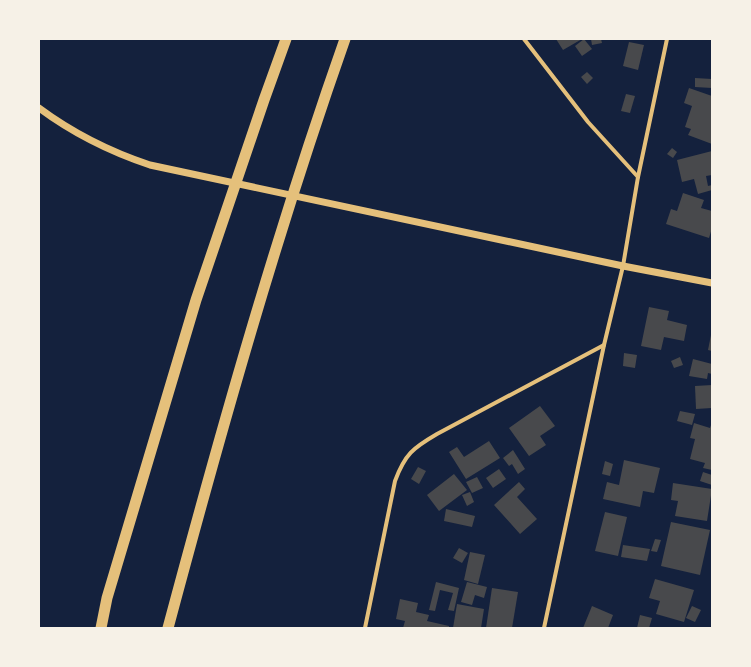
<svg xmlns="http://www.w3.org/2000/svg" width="751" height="667" font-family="'Source Sans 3',sans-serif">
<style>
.building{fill:#48494c}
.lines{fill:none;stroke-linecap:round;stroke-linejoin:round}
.minor{stroke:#e5c07b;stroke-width:4}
.tertiary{stroke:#e5c07b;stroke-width:7}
.motorway{stroke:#e5c07b;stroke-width:11}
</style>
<rect width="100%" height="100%" fill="#14213d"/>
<!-- building -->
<g class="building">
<path d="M556 39H582L563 50Z"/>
<path d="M584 39 592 49 582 56 575 46Z"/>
<path d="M591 39H601L602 43 592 45Z"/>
<path d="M629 42 644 45 638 70 623 66Z"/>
<path d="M587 72 593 78 587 84 581 77Z"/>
<path d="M695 78 712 79V88L695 87Z"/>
<path d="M689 88 712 96V144L688 135 691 129 685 127 692 106 684 103Z"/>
<path d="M626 94 635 96 630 113 621 111Z"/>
<path d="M672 148 677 152 673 158 667 154Z"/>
<path d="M712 151V175L706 176 708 186 712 185V190L698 194 694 179 682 182 677 160Z"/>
<path d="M683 193 704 200 701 208 712 211V228L709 238 666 224 671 209 677 211Z"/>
<path d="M649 307 669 311 667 320 687 325 684 341 664 337 661 350 641 346Z"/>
<path d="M711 335H712V351L708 350Z"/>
<path d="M624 353 637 355 635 368 623 366Z"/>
<path d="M680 357 683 365 674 368 671 361Z"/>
<path d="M693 359 712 364V374L708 373 707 379 689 376Z"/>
<path d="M712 385V408L696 409 695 386Z"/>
<path d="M540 406 555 426 540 436 546 445 529 456 509 428Z"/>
<path d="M680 411 695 414 692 425 677 421Z"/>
<path d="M712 422V470L703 468 705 463 690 459 695 439 690 438 694 423 710 428Z"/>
<path d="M489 441 500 458 466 479 449 452 457 447 464 457Z"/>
<path d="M513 450 525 469 518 474 512 464 509 466 503 458Z"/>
<path d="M624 460 660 468 654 493 643 491 640 507 603 499 607 482 619 485Z"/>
<path d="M605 461 613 464 610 476 602 474Z"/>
<path d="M418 467 426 471 419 484 411 479Z"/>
<path d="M499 469 506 479 493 488 486 478Z"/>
<path d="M703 472 712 475V485L700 481Z"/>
<path d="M454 474 467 490 439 511 427 495Z"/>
<path d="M477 477 483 488 472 493 466 482Z"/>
<path d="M519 482 525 489 517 497 537 519 520 534 494 505Z"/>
<path d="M673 483 712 489 707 521 675 516 678 501 671 500Z"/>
<path d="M470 492 474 502 467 506 462 495Z"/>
<path d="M446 509 475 516 472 527 444 521Z"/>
<path d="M605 512 627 517 618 556 595 551Z"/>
<path d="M671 522 710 530 700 575 661 566Z"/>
<path d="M655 539 661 540 657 552 651 551Z"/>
<path d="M623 545 650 549 647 561 621 557Z"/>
<path d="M459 548 468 553 462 563 453 558Z"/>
<path d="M470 552 485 555 478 584 464 580Z"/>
<path d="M655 579 694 590 684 622 656 614 660 601 649 598Z"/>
<path d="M436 582 459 588 454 611 448 610 453 593 440 590 435 611 429 610Z"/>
<path d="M467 582 487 587 484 598 475 595 472 605 461 602Z"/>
<path d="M492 588 518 592 512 628H486Z"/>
<path d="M400 599 418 603 416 612 429 615 427 621 449 626V628H403L405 621 396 619Z"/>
<path d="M457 604 484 609 481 628H453Z"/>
<path d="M592 606 613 615 608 628H583Z"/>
<path d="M692 606 701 610 695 622 686 618Z"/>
<path d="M640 615 652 618 649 628H637Z"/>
</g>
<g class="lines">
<!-- minor -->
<g class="minor">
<path d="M524 39 588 122 638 177"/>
<path d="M365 628 395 481C405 454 413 448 437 434L604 345"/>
<path d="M544 628 604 345 623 266 638 177 667 39"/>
</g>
<!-- tertiary -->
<path class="tertiary" d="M39 108C74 134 108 151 150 165L623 266 712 283"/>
<!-- motorway -->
<g class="motorway">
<path d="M101 628 107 598 196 300 264 100 286 39"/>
<path d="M168 628C221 430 277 232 345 39"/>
</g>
</g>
<!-- border -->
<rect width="751" height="667" fill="none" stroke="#f6f1e7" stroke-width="80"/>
</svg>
